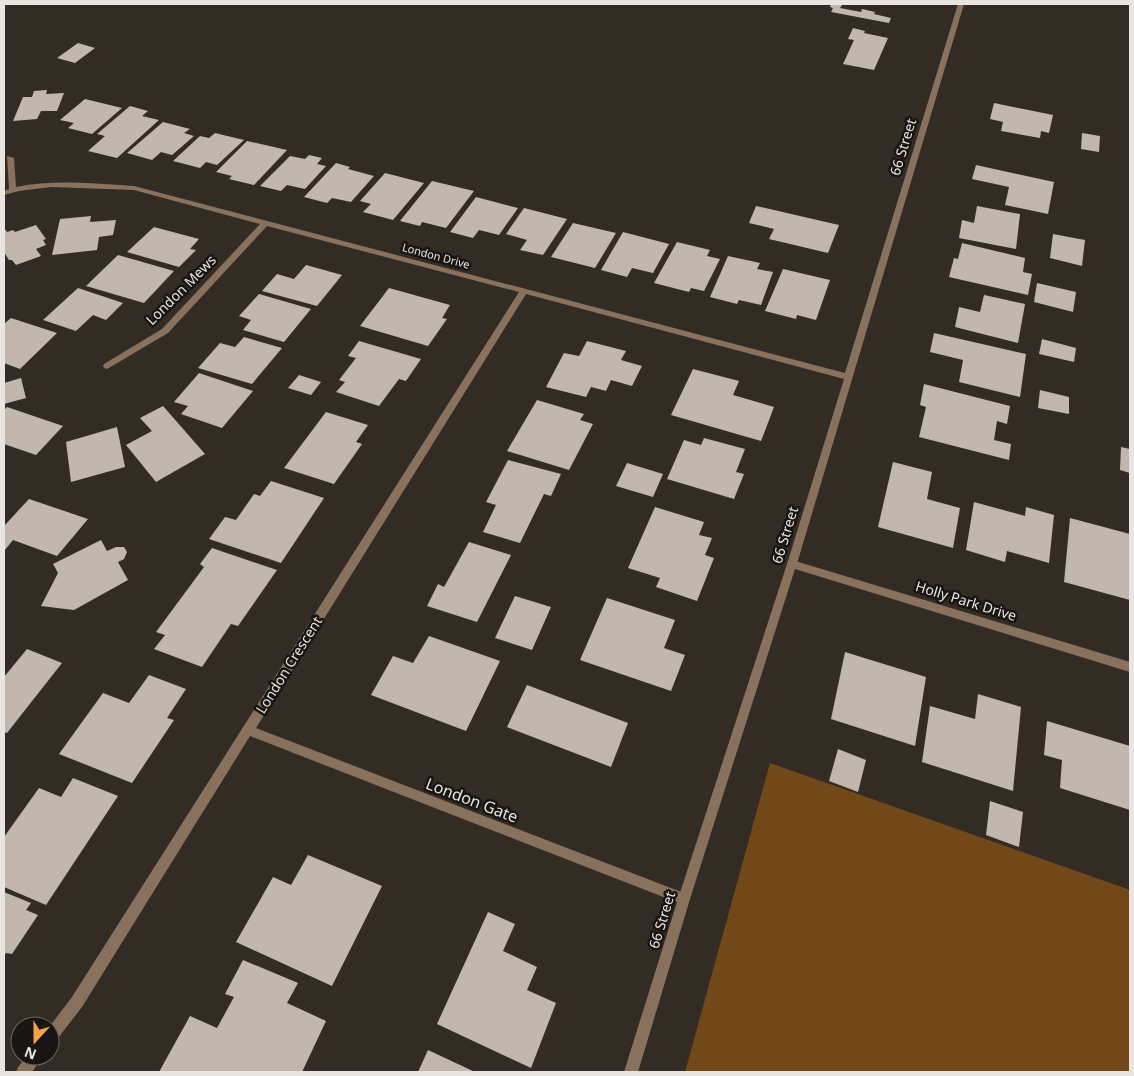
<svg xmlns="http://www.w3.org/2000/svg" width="1134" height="1076" font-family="'Noto Sans',sans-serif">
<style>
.green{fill:#734819}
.building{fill:#c1b7af}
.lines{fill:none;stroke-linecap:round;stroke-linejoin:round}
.minor{fill:#88725d;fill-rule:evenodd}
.tertiary{fill:#88725d;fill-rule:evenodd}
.labels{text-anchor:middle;stroke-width:5;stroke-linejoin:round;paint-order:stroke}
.far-street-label{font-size:11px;fill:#eae5e1;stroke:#181512}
.street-label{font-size:14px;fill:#eae5e1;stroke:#181512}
.near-street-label{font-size:16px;fill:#eae5e1;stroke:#181512}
</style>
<rect width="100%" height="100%" fill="#332c25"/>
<!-- green -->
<path class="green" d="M770 763 1130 890V1072H685Z"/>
<!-- building -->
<g class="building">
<path d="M831 4 842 5 840 8 861 12 862 9 875 12 874 14 891 18 889 23 831 12 833 8 830 7Z"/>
<path d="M853 28 865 31 864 33 888 38 874 70 843 64 854 40 848 39Z"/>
<path d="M78 43 95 48 75 63 57 58Z"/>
<path d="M47 90 46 94 64 93 57 111H41L37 119 13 121 23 97H32L34 91Z"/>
<path d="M85 99 122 108 92 134 68 128 74 123 60 120Z"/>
<path d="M994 103 1053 115 1049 133 1041 131 1040 138 1001 131 1003 122 990 119Z"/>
<path d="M130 106 148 111 142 116 159 120 117 158 88 151 105 136 97 134Z"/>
<path d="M163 122 190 129 184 133 194 136 172 155 161 152 152 160 127 153Z"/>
<path d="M215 133 244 140 217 165 206 162 200 168 173 161 200 136 209 138Z"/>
<path d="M1082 133 1100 136 1099 152 1081 149Z"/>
<path d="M247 141 287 150 254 185 229 179 232 176 216 172Z"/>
<path d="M309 155 322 158 317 164 326 166 305 189 287 185 281 191 260 186 290 156 305 159Z"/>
<path d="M336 163 350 167 348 169 374 176 351 202 332 198 327 203 304 197Z"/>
<path d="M976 165 1054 182 1048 214 1005 205 1009 187 972 179Z"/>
<path d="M385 173 424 183 393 220 363 212 371 204 360 201Z"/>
<path d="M432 181 474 191 446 228 422 222 420 226 400 221Z"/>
<path d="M476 197 518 208 499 235 479 230 473 238 450 232Z"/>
<path d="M756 206 839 225 828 253 769 239 774 229 749 223Z"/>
<path d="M977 206 1020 214 1016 249 959 238 962 220 974 223Z"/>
<path d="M524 208 567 219 543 255 520 250 527 240 506 234Z"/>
<path d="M91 216 90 222 116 220 113 235 99 237 97 250 52 255 60 219Z"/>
<path d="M573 223 616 233 595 268 551 257Z"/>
<path d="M36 225 46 239 43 240 46 245 36 249 41 256 16 265 12 260H9L4 252V228L7 232 13 230 15 232Z"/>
<path d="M154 227 199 239 190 249 196 250 179 267 127 252Z"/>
<path d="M623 232 669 244 653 273 632 268 627 277 601 270Z"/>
<path d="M1053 234 1085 240 1082 266 1050 258Z"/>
<path d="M677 242 710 250 707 256 720 259 704 291 691 288 689 292 654 283Z"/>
<path d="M962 243 1025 258 1023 272 1032 274 1028 295 949 277 954 258 958 259Z"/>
<path d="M118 255 174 271 144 303 86 286Z"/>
<path d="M728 256 760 263 757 269 773 272 761 305 739 300 737 304 710 297Z"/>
<path d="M306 265 342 275 317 306 262 291 277 274 294 279Z"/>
<path d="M783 269 830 280 816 320 797 315 796 319 765 311Z"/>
<path d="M1037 283 1076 292 1073 312 1034 302Z"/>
<path d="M78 288 123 303 106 320 93 315 76 331 43 320Z"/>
<path d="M389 288 450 305 442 318 447 319 428 346 360 326Z"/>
<path d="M259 294 311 309 284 342 243 330 251 320 239 316Z"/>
<path d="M984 295 1025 304 1018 343 955 327 959 307 980 312Z"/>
<path d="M11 318 57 333 20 369 4 363V324Z"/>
<path d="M934 333 1026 354 1020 397 959 382 963 360 930 352Z"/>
<path d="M244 337 282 348 252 384 198 368 220 343 235 347Z"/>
<path d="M1042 339 1076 348 1074 362 1039 354Z"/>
<path d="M359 341 421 359 406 381 399 379 379 406 336 392 345 382 339 380 356 358 348 356Z"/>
<path d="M587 341 626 351 621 360 642 366 632 386 611 380 606 391 591 387 586 397 546 387 564 353 579 356Z"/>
<path d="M693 369 739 381 733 395 774 407 761 441 671 415Z"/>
<path d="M199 373 253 391 222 428 181 414 188 406 174 402Z"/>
<path d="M299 375 321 382 311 395 288 388Z"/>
<path d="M21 378 26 398 4 404V383Z"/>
<path d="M924 384 1010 406 1007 424 997 421 994 440 1011 444 1009 460 919 437 926 407 920 405Z"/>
<path d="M1040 390 1069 397V414L1038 408Z"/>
<path d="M537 400 584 414 580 420 593 424 569 470 507 451Z"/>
<path d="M163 406 205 454 156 482 126 445 152 431 140 418Z"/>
<path d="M7 407 63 426 36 455 4 444V410Z"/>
<path d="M326 412 368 425 356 442 362 444 334 484 284 468Z"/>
<path d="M117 427 125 467 71 482 66 442Z"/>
<path d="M704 438 745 449 736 472 744 474 734 499 667 479 684 440 701 445Z"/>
<path d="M1121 447 1130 449V473L1120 470Z"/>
<path d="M508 460 561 474 551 496 544 494 520 543 483 532 496 505 486 502Z"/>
<path d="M893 462 932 472 927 499 960 508 953 548 878 527Z"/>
<path d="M627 463 663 474 653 497 616 486Z"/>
<path d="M271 481 324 498 281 563 209 539 225 517 236 520 254 494 260 496Z"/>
<path d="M29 499 88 519 57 556 13 540 4 551V524L5 525Z"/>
<path d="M974 502 1025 516 1026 507 1054 515 1049 563 1007 551 1005 562 966 550Z"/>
<path d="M655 507 704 522 699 535 712 538 705 555 714 558 697 601 656 587 660 578 628 568Z"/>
<path d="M1070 518 1130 534V600L1064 582Z"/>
<path d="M101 540 107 551 116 547H124L127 552 124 559 118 562 128 580 74 610 41 606 58 573 53 564Z"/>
<path d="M469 542 511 555 477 622 427 606 438 584 444 587Z"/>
<path d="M212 548 277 570 238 626 231 624 202 667 154 649 165 635 156 632 204 567 200 564Z"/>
<path d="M515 596 551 607 532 650 495 638Z"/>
<path d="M607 598 675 620 664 648 685 655 671 691 580 660Z"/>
<path d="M429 636 500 661 466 731 371 695 393 656 413 663Z"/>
<path d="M27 649 62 663 7 733 4 732V677Z"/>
<path d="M845 652 926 677 915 746 831 719Z"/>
<path d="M149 675 186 689 167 718 174 720 132 783 59 754 103 693 129 703Z"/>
<path d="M527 685 628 723 611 767 507 727Z"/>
<path d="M978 694 1021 707 1013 791 922 762 930 706 975 719Z"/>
<path d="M1047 721 1130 746V810L1060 788 1062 760 1044 755Z"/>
<path d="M838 749 866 760 858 792 829 781Z"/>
<path d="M73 778 118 796 46 905 4 887V837L39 788 61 797Z"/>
<path d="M990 801 1023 812 1019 847 986 835Z"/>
<path d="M308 855 382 886 332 986 236 942 273 877 291 885Z"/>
<path d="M4 892 31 903 26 910 38 915 12 954 6 953 4 956Z"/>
<path d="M488 912 515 924 503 951 537 967 527 990 556 1003 531 1068 437 1024Z"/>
<path d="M243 960 298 983 287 1003 326 1021 302 1072H159L190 1016 217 1028 234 997 225 994Z"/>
<path d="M428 1050 475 1072H418Z"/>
</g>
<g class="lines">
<!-- minor -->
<g class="minor">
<path d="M958 4H964L796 567H788L787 564 844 379 526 294 256 728 684 893 688 895 690 899 688 903 684 905 250 736 82 1007 55 1042 50 1044V1026L72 997 519 292 267 226 168 333 107 369 104 368 103 366 104 364 162 329 260 224 134 190 51 187 19 191 4 195V191L9 189 7 156 14 158 16 187C55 179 95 184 134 186L845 373Z"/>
<path d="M27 1056H43L32 1072H16L18 1067Z"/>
</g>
<!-- tertiary -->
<path class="tertiary" d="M792 560 1130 662V672L795 569 690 899 638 1072H624L678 899 787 564 788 561Z"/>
</g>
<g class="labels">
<!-- far-street labels -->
<g class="far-street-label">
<text transform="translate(436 256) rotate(15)" y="4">London Drive</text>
</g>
<!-- street labels -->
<g class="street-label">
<text transform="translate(903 147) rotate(-73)" y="5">66 Street</text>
<text transform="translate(181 290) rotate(-45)" y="5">London Mews</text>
<text transform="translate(785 535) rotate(-73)" y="5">66 Street</text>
<text transform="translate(966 601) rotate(17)" y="5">Holly Park Drive</text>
<text transform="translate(289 665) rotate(-58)" y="5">London Crescent</text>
<text transform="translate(662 920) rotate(-73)" y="5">66 Street</text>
</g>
<!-- near-street labels -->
<g class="near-street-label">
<text transform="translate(472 800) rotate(21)" y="6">London Gate</text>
</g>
</g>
<!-- border -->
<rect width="1134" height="1076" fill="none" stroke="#eae5e1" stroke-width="10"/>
<!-- north arrow -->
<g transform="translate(35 1041) rotate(201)"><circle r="24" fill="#181512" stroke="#6c6865"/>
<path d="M0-4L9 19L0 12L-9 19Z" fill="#f6a248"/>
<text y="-8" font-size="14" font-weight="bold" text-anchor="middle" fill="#eae5e1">N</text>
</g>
</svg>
